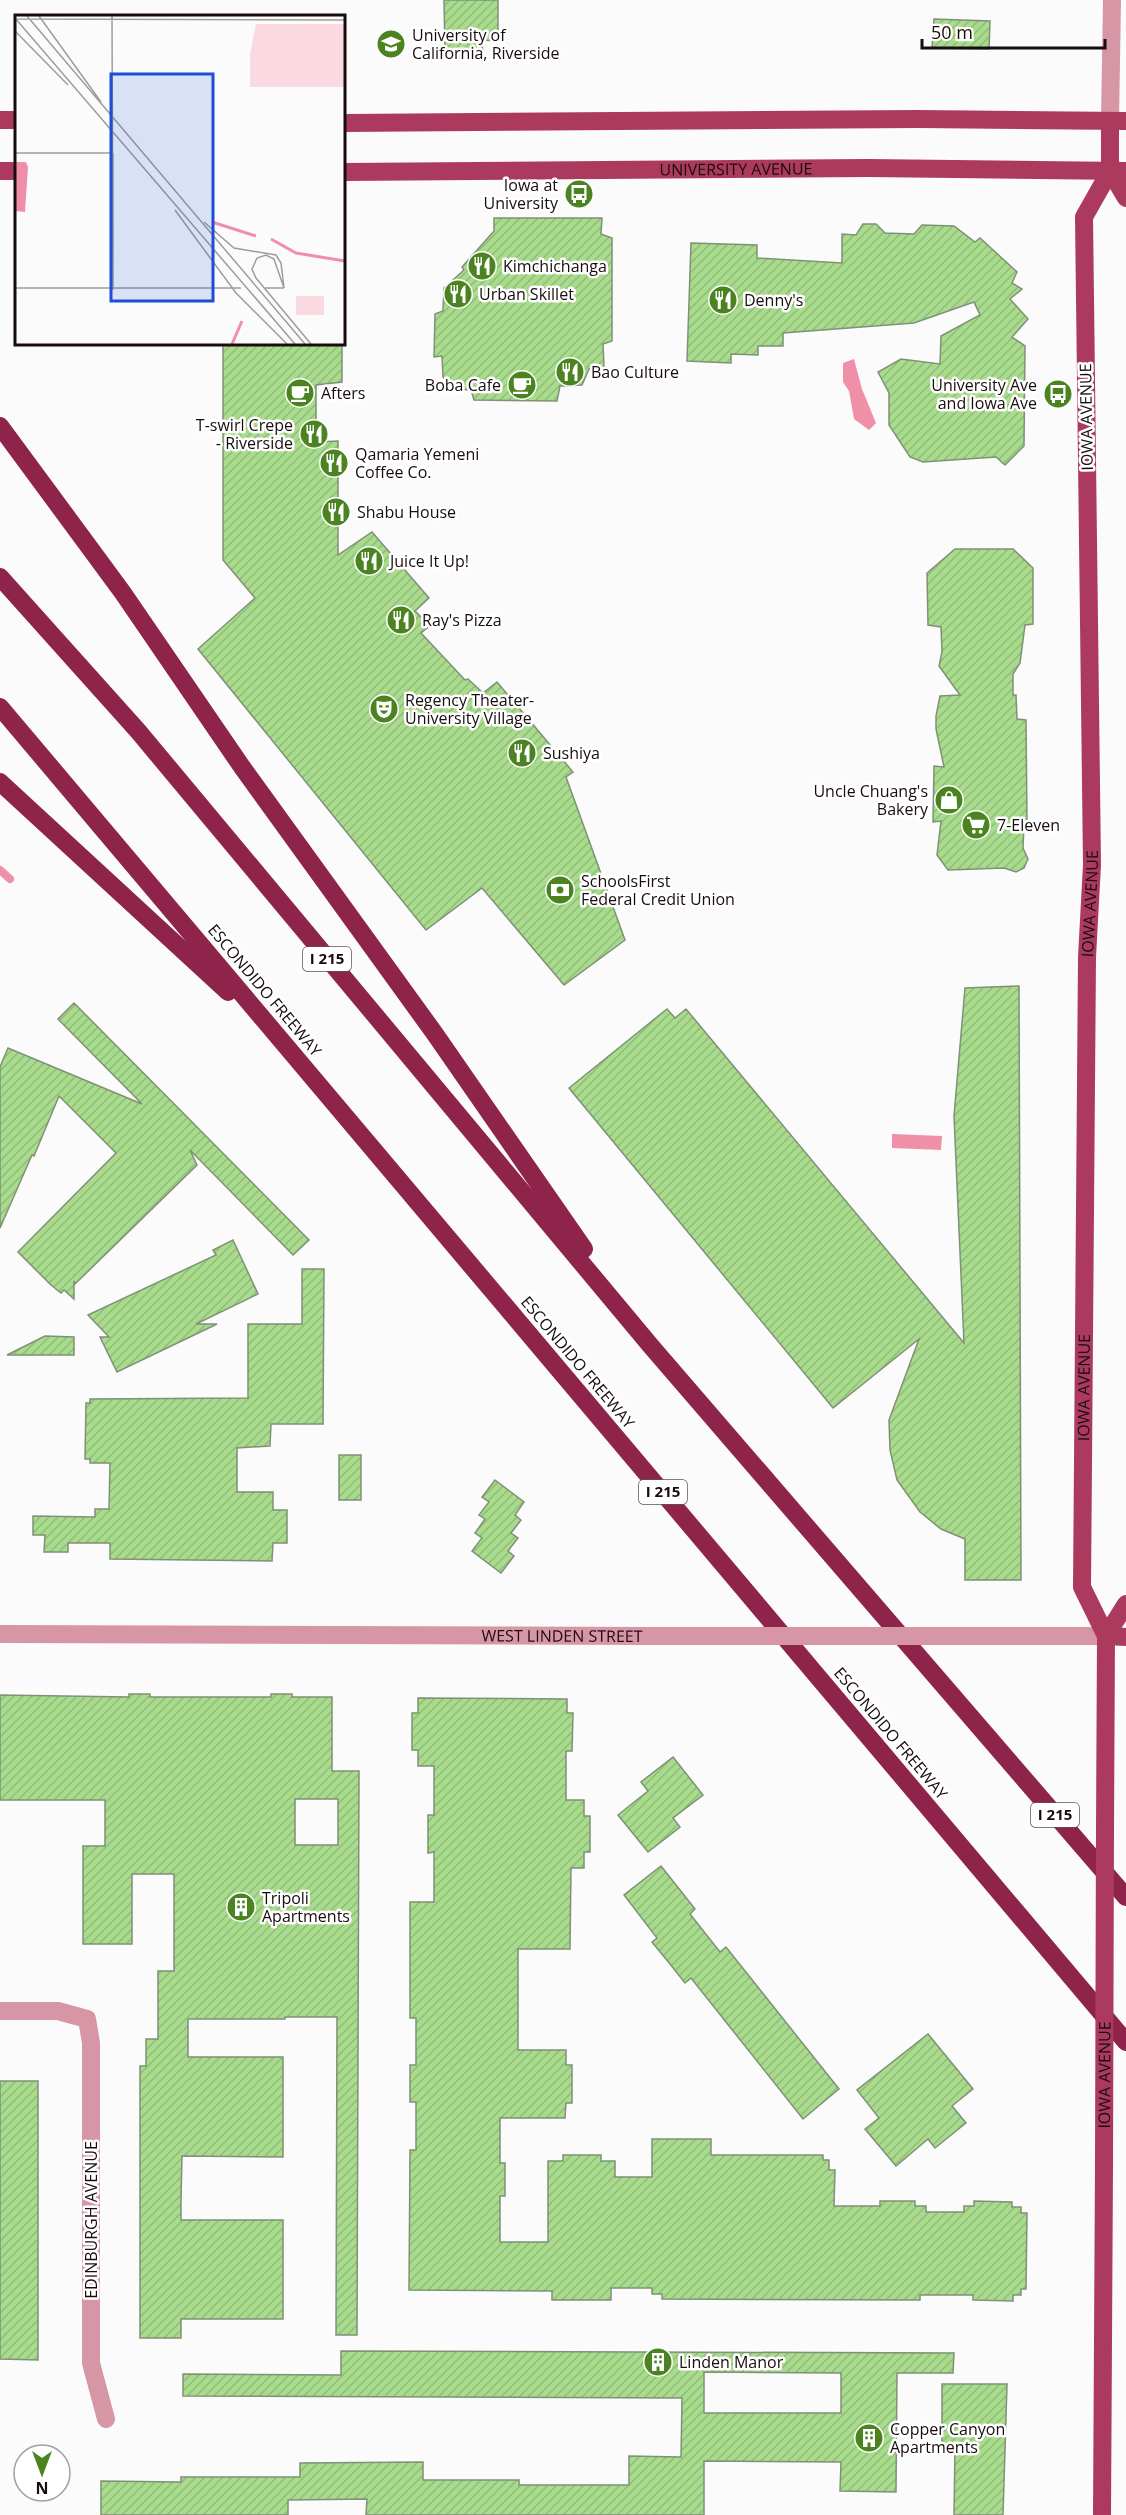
<svg xmlns="http://www.w3.org/2000/svg" width="1126" height="2515" font-family="'Open Sans',sans-serif">
<style>
.water{fill:#f090a8}
.lines{fill:none;stroke-linecap:round;stroke-linejoin:round}
.stream{stroke:#f090a8;stroke-width:8}
.building{fill:url(#building-hatch);stroke:#7f9176;stroke-width:1.5;fill-rule:evenodd}
.minor{stroke:#d796a5;stroke-width:18}
.major{stroke:#ac3a5f;stroke-width:18}
.highway{stroke:#8e2449;stroke-width:18}
.minor-bridge{stroke:#d796a5;stroke-width:18}
.major-bridge{stroke:#ac3a5f;stroke-width:18}
.labels{text-anchor:middle;stroke-width:5;stroke-linejoin:round;paint-order:stroke}
.shield{fill:#fff;stroke:#5e5557;stroke-width:1.5}
.shield-label{font-size:15px;font-weight:bold;fill:#190c0f}
.poi-label{font-size:16px;fill:#190c0f;stroke:#fff;text-anchor:start}
.street-label{font-size:16px;fill:#190c0f;stroke:#fff}
.inset-river{fill:none;stroke:#f090a8;stroke-width:3}
.inset-road{fill:none;stroke:#a19b9d;stroke-width:1.5}
.view{fill:#1d4ed8;fill-opacity:0.15;stroke:#1d4ed8;stroke-width:3}
.inset-edge{fill:none;stroke:#190c0f;stroke-width:3}
</style>
<defs>
<pattern id="building-hatch" width="6" height="6" patternUnits="userSpaceOnUse" patternTransform="scale(1.5)"><rect width="6" height="6" fill="#a8db8c"/><path d="M-1 1l2-2M0 6l6-6M5 7l2-2" fill="none" stroke="#90bb78"/></pattern>
</defs>
<rect width="100%" height="100%" fill="#fbfbfb"/>
<!-- water -->
<g class="water">
<path d="M854 359 862 389 876 423 869 430 854 419 849 391 843 382V363Z"/>
<path d="M892 1134 942 1136 941 1150 892 1148Z"/>
</g>
<g class="lines">
<!-- stream -->
<path class="stream" d="M0 870 10 879"/>
</g>
<!-- building -->
<g class="building">
<path d="M444 0H498V41L482 40 483 57H445Z"/>
<path d="M934 19 990 21 989 49 932 48Z"/>
<path d="M494 218H602L601 234 612 238V341L603 344 604 367 589 369 582 385 560 386 557 401 474 400 471 390 452 389 443 377 442 356 434 357 435 314 443 311 444 288 464 270 462 267 494 231Z"/>
<path d="M863 224H876L885 233 914 234 922 225 954 226 975 242 980 238 1017 272 1012 283 1022 289 1010 299 1028 319 1012 337 1025 346 1024 446 1005 465 996 457 923 462 910 457 889 425V393L878 372 901 359 940 364 941 336 980 315 974 302 914 323 783 333V346H758V355L731 354V363L687 361 691 243 757 245V258L842 263V234L856 235Z"/>
<path d="M223 344H342V382L316 385V442L338 441V555L372 532 429 598 415 611 430 626 421 633 465 680 468 679 483 693 497 682 573 772 566 777 625 940 564 985 482 888 426 930 198 649 255 598 223 560Z"/>
<path d="M955 549H1013L1033 568V624L1025 625 1020 663 1013 674V695H1016L1017 719 1026 720 1027 822 1024 823 1023 848 1028 859 1024 868 1016 872 1004 868 948 870 937 855 941 821 933 822 934 766 944 767 936 729V716L940 696 960 695 939 666 942 652 941 627 928 625 927 573Z"/>
<path d="M1019 986 1021 1580H965V1539L941 1529 920 1512 897 1480 890 1450 889 1420 919 1339 833 1408 569 1088 667 1009 675 1018 686 1009 964 1343 954 1116 965 988Z"/>
<path d="M74 1003 309 1240 293 1255 190 1150 197 1165 75 1284 74 1281V1299L64 1290 61 1293 51 1285 18 1252 116 1153 59 1096 34 1156 32 1155 0 1228V1067L8 1048 142 1104 58 1019Z"/>
<path d="M233 1240 258 1294 196 1324H217L117 1372 100 1337H109L88 1315 216 1255 213 1250Z"/>
<path d="M302 1269H324L323 1424H271L270 1446 237 1448V1492H273V1510H287V1543H273L272 1561 110 1559V1543H68V1552H44L45 1535H33V1516L95 1517V1509H109L110 1463H90V1459H85L86 1403H90V1399L248 1398V1324H302Z"/>
<path d="M45 1336 74 1337V1355H7Z"/>
<rect x="339" y="1455" width="22" height="45"/>
<path d="M495 1480 524 1502 515 1515 521 1520 511 1533 518 1538 508 1551 514 1556 501 1573 472 1551 482 1538 475 1533 485 1519 479 1515 489 1502 482 1497Z"/>
<path d="M129 1694H150V1697H271V1694H292V1697H332V1771H359L357 2335H336L337 2017H285V2019H188V2057H283V2157L182 2156 181 2201V2220H283V2319H181V2338H140V2066H146V2039H158V1971H174V1874H132V1944H83V1846H105V1800H0V1695L129 1697ZM295 1799H338V1845H295Z"/>
<path d="M418 1698 567 1699V1713H573L572 1751H566V1800H584V1816H590V1852H584V1868H571L570 1949H518V2050H566V2065H572V2103H566L565 2118H500V2163H505V2196H500V2242H548V2161H563V2155H601V2161H615V2177H652V2139H711V2155H823V2160H829V2170H835L834 2206H880V2201H915V2206H926V2212H964V2206H974V2201L1012 2202V2207H1021V2213H1027L1026 2289H1021V2295H1013V2301L973 2300V2295H920V2300L662 2299V2294H652V2288H611V2300H552V2291L409 2290 410 2150H416V2102H410V2065H416V2018H410V1902H434V1852L428 1853V1815H434V1766H418V1750H412V1713H418Z"/>
<path d="M673 1757 703 1795 673 1818 680 1827 648 1852 618 1815 648 1791 641 1782Z"/>
<path d="M661 1866 695 1909 690 1914 720 1952 726 1947 839 2089 803 2119 691 1978 685 1983 670 1964 652 1942 657 1938 624 1895Z"/>
<path d="M928 2034 973 2089 952 2106 966 2123 935 2148 928 2139 896 2166 865 2129 879 2118 857 2090Z"/>
<path d="M0 2081H38V2360L0 2359Z"/>
<path d="M341 2351 954 2353 953 2373H897L896 2492 840 2491 841 2462 704 2461V2515H366L367 2499 288 2500V2515H101V2481L181 2482V2477H300V2463L423 2462V2480H519V2485H629V2456L681 2457 682 2398 183 2396V2374L341 2375ZM704 2372 841 2373V2413H704Z"/>
<path d="M942 2384H1007L1003 2515H954L955 2449H942Z"/>
</g>
<g class="lines">
<!-- minor -->
<g class="minor">
<path d="M1110 121 1112 0"/>
<path id="s1" d="M0 1634 646 1636"/>
<path d="M1041 1636H1106"/>
<path d="M0 2011H58L87 2019 91 2043V2363L106 2419"/>
</g>
<!-- major -->
<g class="major">
<path d="M0 120H16"/>
<path d="M344 123 918 119 1126 121"/>
<path d="M0 171H16"/>
<path d="M1110 171 1126 198"/>
<path id="s2" d="M344 172 868 168 1126 171"/>
<path d="M1106 1636 1126 1604"/>
<path d="M1106 1636 1126 1637"/>
<path id="s3" d="M1105 1828 1106 1636 1082 1587 1087 957 1092 865 1084 217 1110 171V121"/>
<path d="M1102 2515 1104 2165"/>
</g>
<!-- highway -->
<g class="highway">
<path d="M0 426 123 593 242 767 435 1034 584 1249"/>
<path d="M0 577 138 731 650 1345 1126 1897"/>
<path d="M0 707 1126 2042"/>
<path d="M0 782 228 992"/>
</g>
<!-- minor-bridge -->
<path class="minor-bridge" d="M646 1636H1041"/>
<!-- major-bridge -->
<path class="major-bridge" id="s4" d="M1104 2165 1105 1828"/>
</g>
<!-- icons -->
<defs>
<g id="university-disc" transform="scale(1.5)"><circle r="9.5" fill="#4a831f" stroke="#fff"/><path d="M0-5L7-2L0 1L-7-2ZM-4 1L0 2.5L4 1V4Q0 6-4 4Z" fill="#fff"/></g>
<g id="bus-disc" transform="scale(1.5)"><circle r="9.5" fill="#4a831f" stroke="#fff"/><path d="M-5-6H5V4H4V6H2V4H-2V6H-4V4H-5ZM-3.5-4V0h7V-4ZM-3.5 1.2v1.5H-2V1.2ZM2 1.2v1.5H3.5V1.2Z" fill="#fff"/></g>
<g id="restaurant-disc" transform="scale(1.5)"><circle r="9.5" fill="#4a831f" stroke="#fff"/><path d="M-5-6h1v4h1v-4h1v4h1v-4h1v5L-1.5 .5V6h-2V.5L-5-1ZM5-6V6H3V1.5H1.5Q1.5-4 5-6Z" fill="#fff"/></g>
<g id="cafe-disc" transform="scale(1.5)"><circle r="9.5" fill="#4a831f" stroke="#fff"/><path d="M-5.5-4.5H6V0H3Q3 3.5 0 3.5H-2.5Q-5.5 3.5-5.5 0ZM3-3.2v2h1.7v-2ZM-6 4.5H4V6H-6Z" fill="#fff"/></g>
<g id="theatre-disc" transform="scale(1.5)"><circle r="9.5" fill="#4a831f" stroke="#fff"/><path d="M-5-5.5Q0-4 5-5.5V0Q5 5 0 6Q-5 5-5 0ZM-3.3-2.5H-1v1.5H-3.3ZM1-2.5H3.3v1.5H1ZM-2.8 1Q0 5.5 2.8 1Z" fill="#fff"/></g>
<g id="shop-disc" transform="scale(1.5)"><circle r="9.5" fill="#4a831f" stroke="#fff"/><path d="M-5-2.5h2.3a2.7 3.5 0 0 1 5.4 0H5L5.5 6h-11ZM-1.5-2.5h3a1.5 2.3 0 0 0-3 0Z" fill="#fff"/></g>
<g id="supermarket-disc" transform="scale(1.5)"><circle r="9.5" fill="#4a831f" stroke="#fff"/><path d="M-6-5.5h2.5l.6 2H6L4.5 2H-2.5L-4.4-4H-6ZM-1.5 3.2a1.3 1.3 0 1 0 .1 0ZM3 3.2a1.3 1.3 0 1 0 .1 0Z" fill="#fff"/></g>
<g id="bank-disc" transform="scale(1.5)"><circle r="9.5" fill="#4a831f" stroke="#fff"/><path d="M-6-4H6V4H-6ZM0-2.3a2.3 2.3 0 1 0 0 4.6a2.3 2.3 0 1 0 0-4.6Z" fill="#fff"/></g>
<g id="building-disc" transform="scale(1.5)"><circle r="9.5" fill="#4a831f" stroke="#fff"/><path d="M-4-6H4V6H1V3H-1V6H-4ZM-2.5-4.3h1.7v1.8h-1.7ZM.8-4.3h1.7v1.8H.8ZM-2.5-1h1.7V.8h-1.7ZM.8-1h1.7V.8H.8Z" fill="#fff"/></g>
</defs>
<g fill-rule="evenodd">
<use href="#university-disc" x="391" y="44"/>
<use href="#bus-disc" x="579" y="194"/>
<use href="#restaurant-disc" x="482" y="266"/>
<use href="#restaurant-disc" x="458" y="294"/>
<use href="#restaurant-disc" x="723" y="300"/>
<use href="#restaurant-disc" x="570" y="372"/>
<use href="#cafe-disc" x="522" y="385"/>
<use href="#cafe-disc" x="300" y="393"/>
<use href="#bus-disc" x="1058" y="394"/>
<use href="#restaurant-disc" x="314" y="434"/>
<use href="#restaurant-disc" x="334" y="463"/>
<use href="#restaurant-disc" x="336" y="512"/>
<use href="#restaurant-disc" x="369" y="561"/>
<use href="#restaurant-disc" x="401" y="620"/>
<use href="#theatre-disc" x="384" y="709"/>
<use href="#restaurant-disc" x="522" y="753"/>
<use href="#shop-disc" x="949" y="800"/>
<use href="#supermarket-disc" x="976" y="825"/>
<use href="#bank-disc" x="560" y="890"/>
<use href="#building-disc" x="241" y="1907"/>
<use href="#building-disc" x="658" y="2362"/>
<use href="#building-disc" x="869" y="2438"/>
</g>
<g class="labels">
<!-- shield labels -->
<g class="shield">
<rect x="303" y="947" width="48" height="24" rx="4.5"/>
<rect x="639" y="1480" width="48" height="24" rx="4.5"/>
<rect x="1031" y="1803" width="48" height="24" rx="4.5"/>
</g>
<g class="shield-label">
<text x="327" y="964">I 215</text>
<text x="663" y="1497">I 215</text>
<text x="1055" y="1820">I 215</text>
</g>
<!-- poi labels -->
<g class="poi-label">
<text x="412" y="41">University of<tspan x="412" dy="18">California, Riverside</tspan></text>
<text x="558" y="191" text-anchor="end">Iowa at<tspan x="558" dy="18">University</tspan></text>
<text x="503" y="272">Kimchichanga</text>
<text x="479" y="300">Urban Skillet</text>
<text x="744" y="306">Denny's</text>
<text x="591" y="378">Bao Culture</text>
<text x="501" y="391" text-anchor="end">Boba Cafe</text>
<text x="1037" y="391" text-anchor="end">University Ave<tspan x="1037" dy="18">and Iowa Ave</tspan></text>
<text x="321" y="399">Afters</text>
<text x="293" y="431" text-anchor="end">T-swirl Crepe<tspan x="293" dy="18">- Riverside</tspan></text>
<text x="355" y="460">Qamaria Yemeni<tspan x="355" dy="18">Coffee Co.</tspan></text>
<text x="357" y="518">Shabu House</text>
<text x="390" y="567">Juice It Up!</text>
<text x="422" y="626">Ray's Pizza</text>
<text x="405" y="706">Regency Theater-<tspan x="405" dy="18">University Village</tspan></text>
<text x="543" y="759">Sushiya</text>
<text x="928" y="797" text-anchor="end">Uncle Chuang's<tspan x="928" dy="18">Bakery</tspan></text>
<text x="997" y="831">7-Eleven</text>
<text x="581" y="887">SchoolsFirst<tspan x="581" dy="18">Federal Credit Union</tspan></text>
<text x="262" y="1904">Tripoli<tspan x="262" dy="18">Apartments</tspan></text>
<text x="679" y="2368">Linden Manor</text>
<text x="890" y="2435">Copper Canyon<tspan x="890" dy="18">Apartments</tspan></text>
</g>
<!-- street labels -->
<g class="street-label">
<text dy="6" stroke="none"><textPath href="#s2" startOffset="392">UNIVERSITY AVENUE</textPath></text>
<text transform="translate(1086 417) rotate(-91)" y="6">IOWA AVENUE</text>
<text dy="6" stroke="none"><textPath href="#s3" startOffset="930">IOWA AVENUE</textPath></text>
<text transform="translate(265 990) rotate(50)" y="6">ESCONDIDO FREEWAY</text>
<text transform="translate(578 1362) rotate(50)" y="6">ESCONDIDO FREEWAY</text>
<text dy="6" stroke="none"><textPath href="#s3" startOffset="446">IOWA AVENUE</textPath></text>
<text dy="6" stroke="none"><textPath href="#s1" startOffset="562">WEST LINDEN STREET</textPath></text>
<text transform="translate(891 1733) rotate(50)" y="6">ESCONDIDO FREEWAY</text>
<text dy="6" stroke="none"><textPath href="#s4" startOffset="90">IOWA AVENUE</textPath></text>
<text transform="translate(91 2220) rotate(-90)" y="6">EDINBURGH AVENUE</text>
</g>
</g>
<!-- overview -->
<g transform="translate(15 15)">
<rect width="330" height="330" fill="#fbfbfb"/>
<path d="M241 9H330V72H235V39ZM281 281H309V300H281Z" fill="#fad9e0"/>
<path d="M0 147H11L13 152 10 197 0 196Z" fill="#f090a8"/>
<path class="inset-river" d="M197 207 241 221M256 224 281 238 330 246M217 329 227 306"/>
<path class="inset-road" d="M12 1 290 329M24 1 86 87M97 1 98 275M0 3 280 329M0 4 330 5M0 16 53 70M0 138H98M160 195 221 278 272 329M189 207 219 233 261 240 266 248 269 273M98 271V138M0 273H226M34 273H217M250 273H269M269 273 259 244 251 240 242 243 237 254 241 263 296 329"/>
<path class="view" d="M96 59H198V286H96Z"/>
<rect width="330" height="330" class="inset-edge"/>
</g>
<!-- north arrow -->
<g transform="translate(42 2473) rotate(180)"><circle r="28" fill="#ffffff" stroke="#a39e9f" stroke-width="1.5"/>
<path d="M0-4.5L10 22L0 15L-10 22Z" fill="#4a831f"/>
<text y="-9" font-size="16" font-weight="bold" text-anchor="middle" fill="#190c0f">N</text>
</g>
<!-- scale -->
<path d="M922 39v9h183v-9" fill="none" stroke="#190c0f" stroke-width="3"/>
<text x="931" y="39" font-size="18" fill="#190c0f" stroke="#ffffff" stroke-width="4.5" paint-order="stroke">50 m</text>
</svg>
